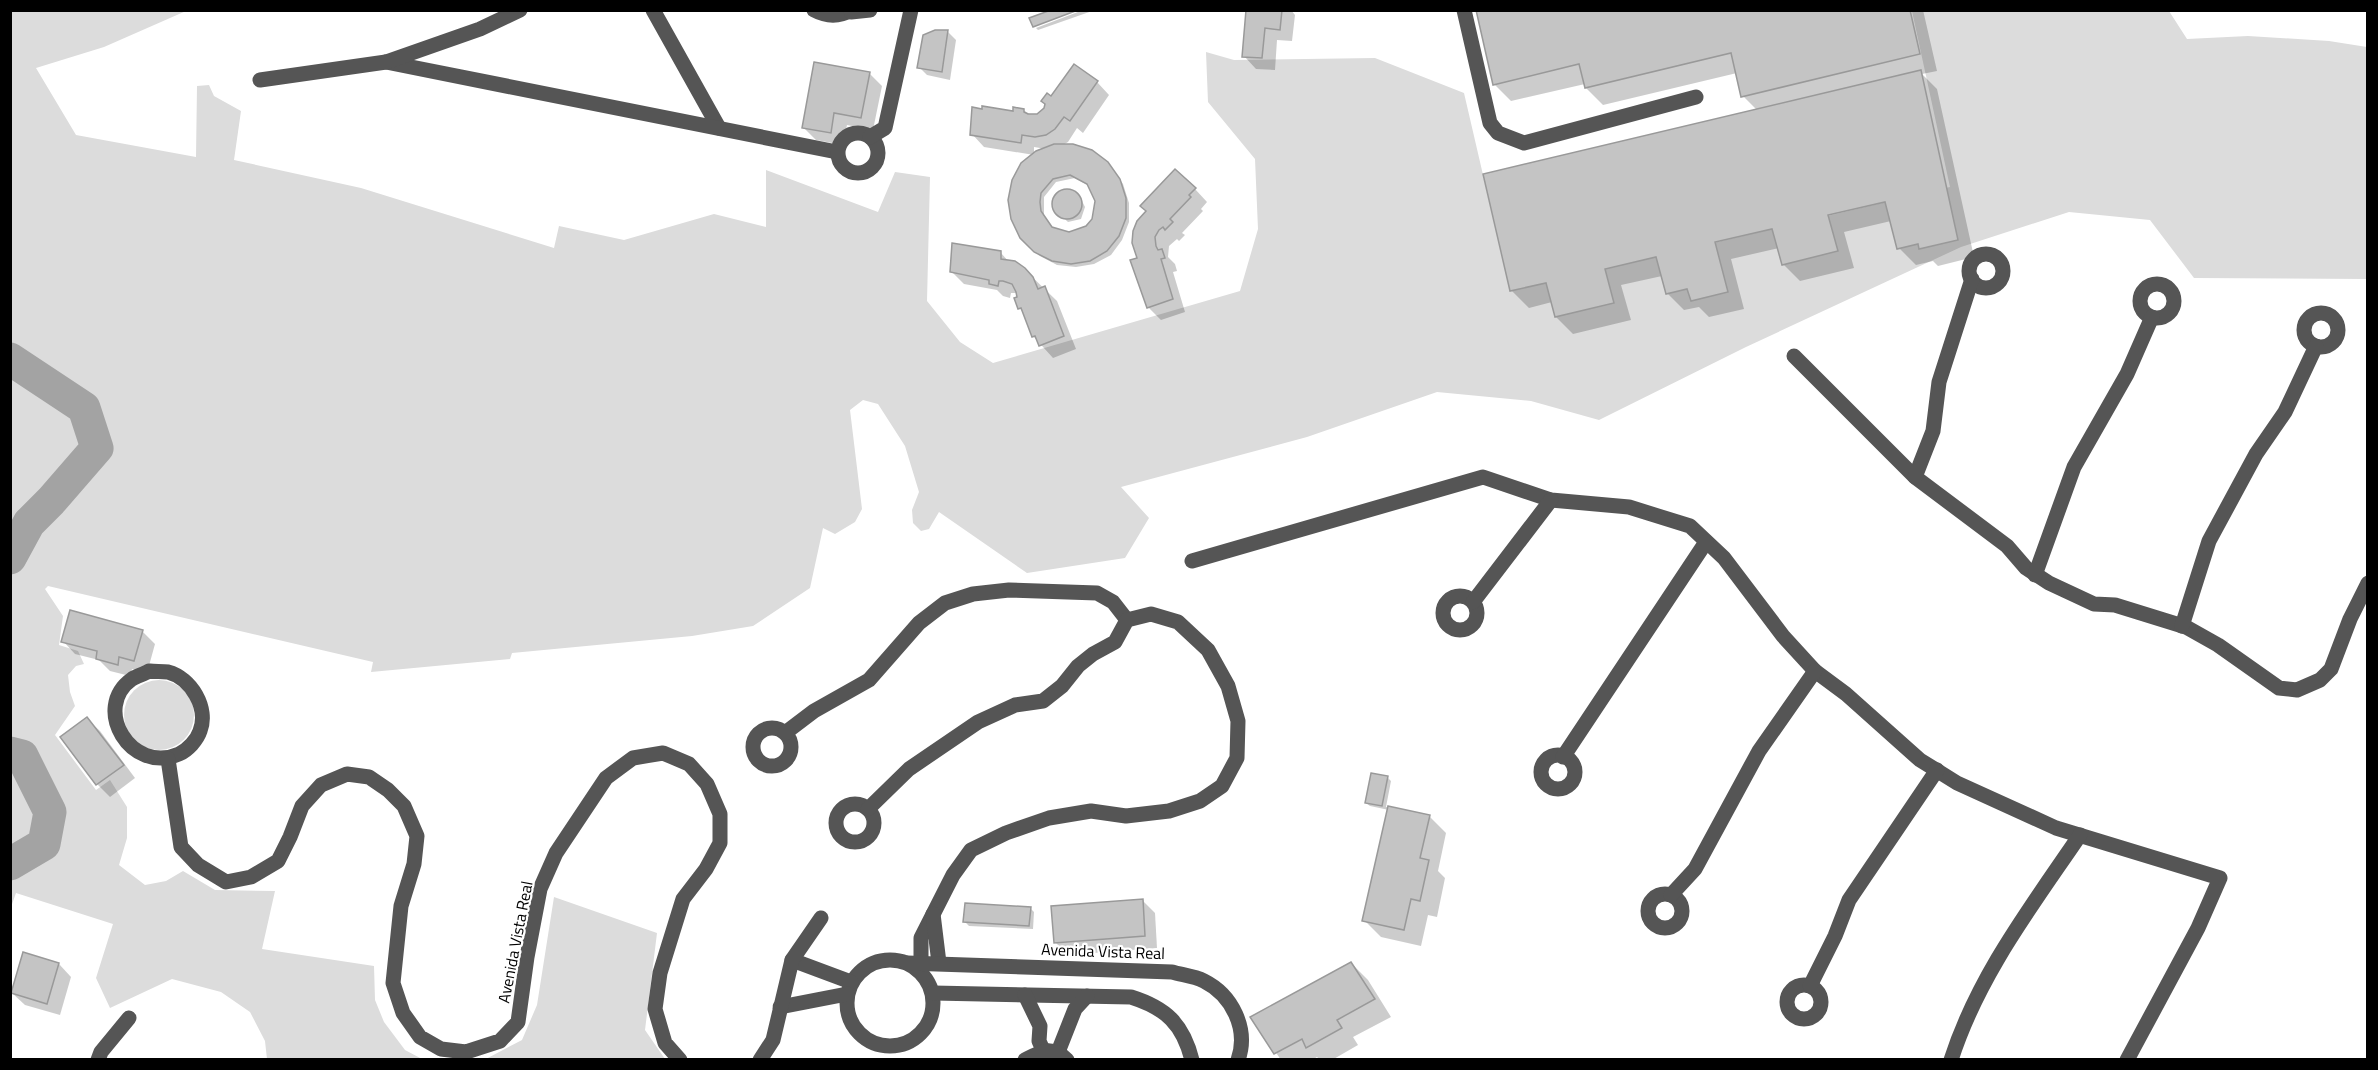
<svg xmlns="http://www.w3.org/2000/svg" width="2378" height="1070" font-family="'Titillium Web',sans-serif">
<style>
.green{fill:#dcdcdc}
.shadow{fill:#0003;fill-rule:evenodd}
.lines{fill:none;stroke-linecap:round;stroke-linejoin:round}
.river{stroke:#a3a3a3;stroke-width:33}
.building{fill:#c4c4c4;stroke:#999;stroke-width:1.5;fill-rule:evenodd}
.minor{stroke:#555;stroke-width:15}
.labels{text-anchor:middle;stroke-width:4.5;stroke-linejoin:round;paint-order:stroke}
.street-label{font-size:16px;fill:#000;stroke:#fff}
</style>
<rect width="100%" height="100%" fill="#fff"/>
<!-- green -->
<g class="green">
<path d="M11 11H186L104 47 36 68 76 135 196 157 197 86 209 85 214 96 241 111 234 160 361 188 554 248 559 226 624 240 714 214 766 227V170L878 212 895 172 930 177 927 301 960 342 993 363 1240 291 1258 229 1255 159 1208 102 1206 52 1234 60 1375 58 1464 93 1510 291 1950 187 1912 11H2169L2187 39 2248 36 2329 41 2367 47V279L2194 278 2150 220 2069 212 1961 247 1746 347 1599 420 1531 401 1437 392 1307 437 1121 487 1149 518 1125 558 1027 573 939 512 929 529 921 531 913 523 912 510 919 492 905 446 878 404 863 400 850 410 862 509 855 522 835 534 823 528 810 588 753 626 692 636 512 653 510 659 371 672 373 662 48 586 45 589 63 616 59 645 78 651 84 664 76 666 68 675 70 692 75 706 55 735 96 790 110 780 127 807V838L119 865 145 885 166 881 183 871 215 890 275 891 262 949 374 966 375 1000 384 1022 405 1050 422 1059H267L265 1041 250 1012 221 992 172 979 110 1008 96 978 113 924 16 893 11 907Z"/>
<circle cx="159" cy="715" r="35"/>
<path d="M554 897 657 933 645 1030 665 1059 484 1060 522 1040 537 1005Z"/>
</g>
<!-- shadow -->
<g class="shadow">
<path d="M1083 10H1095L1038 30 1036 28Z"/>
<path d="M1247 10H1291L1295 15 1292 41 1277 40 1275 70 1256 69 1244 56Z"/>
<path d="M1477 10H1923L1937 71 1922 74 1937 89 1974 257 1938 266 1933 261 1916 265 1899 248 1891 221 1844 232 1854 268 1800 281 1783 264 1779 248 1731 259 1744 309 1709 317 1699 307 1684 310 1667 293 1662 276 1621 285 1631 320 1573 334 1556 317 1552 302 1529 308 1512 291 1757 110 1743 96 1737 73 1603 105 1586 88 1585 84 1511 101 1494 84Z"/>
<path d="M935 32H948L956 40 950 80 927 75 919 67Z"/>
<path d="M869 73 882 86 873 130 847 125 843 145 816 140 803 127Z"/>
<path d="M1097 82 1109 95 1083 133 1077 128 1068 142 1061 146 1112 168 1123 184 1129 203V222L1122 240 1111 255 1094 264 1076 267 1057 265 1040 256 1021 237 1046 149 1034 147V155L984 147 972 134 1014 112 1023 110 1033 116 1045 109 1051 98ZM1075 178 1089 186 1097 201 1093 220 1087 227 1069 234 1053 228 1044 216V197L1056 182Z"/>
<path d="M1195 189 1207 202 1201 209 1203 211 1182 233 1185 235 1179 241 1177 239 1169 246 1168 257 1175 264 1177 271 1173 272 1185 312 1161 320 1148 307 1139 258 1134 243Z"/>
<path d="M1064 190 1077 194 1081 199 1085 207 1081 219 1068 222 1057 212 1054 203 1057 195Z"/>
<path d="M1001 253 1009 262 1024 269 1057 301 1076 349 1053 358 1034 337 1025 313 1019 308 1018 293H1011L1010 298 1003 296 997 290 964 284 951 271Z"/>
<path d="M142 631 155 644 147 673 132 669 130 676 110 671 99 660 75 654 63 641Z"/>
<path d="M87 719 100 731 135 778 110 797 97 784 62 737Z"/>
<path d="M1388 778 1391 781 1386 807 1429 816 1446 833 1438 871 1445 878 1437 917 1428 915 1421 946 1381 937 1364 920 1389 810 1370 806 1366 803Z"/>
<path d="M1142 900 1155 913 1157 948 1068 955 1055 942Z"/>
<path d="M1030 908 1034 912 1033 929 969 926 965 922Z"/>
<path d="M24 954 59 964 71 977 60 1015 25 1005 12 993Z"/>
<path d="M1351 963 1368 980 1391 1017 1353 1037 1358 1045 1332 1060H1320L1317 1057 1312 1060H1281L1252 1017Z"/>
</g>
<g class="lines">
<!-- river -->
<g class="river">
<path d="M10 359 84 408 97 448 51 501 29 523 10 558"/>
<path d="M10 753 22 756 50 812 44 844 10 864"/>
</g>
</g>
<!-- building -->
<g class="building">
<path d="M1051 10H1078L1033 27 1029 18Z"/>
<path d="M1246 10H1282L1280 30 1265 28 1262 58 1242 57Z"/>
<path d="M1476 10H1910L1920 54 1741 97 1731 53 1585 88 1579 64 1493 85Z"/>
<path d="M935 30H948L942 72 917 68 923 35Z"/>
<path d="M814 62 870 72 861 118 834 113 831 133 802 128Z"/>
<path d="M1074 64 1098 81 1070 121 1064 117 1055 129 1046 135 1035 137 1022 135 1021 143 970 135 972 107 982 109V106L1013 111V107L1024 109V112L1028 114H1037L1044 108 1045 104 1041 101 1047 93 1051 96Z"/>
<path d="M1921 70 1958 240 1919 249 1918 244 1897 249 1885 202 1828 215 1838 251 1782 265 1772 229 1715 242 1728 292 1691 301 1687 289 1666 294 1656 257 1605 269 1614 303 1555 317 1546 283 1510 291 1483 174Z"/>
<path d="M1054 144H1073L1092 150 1108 162 1120 179 1126 198V218L1119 236 1107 251 1090 261 1071 264 1052 261 1034 252 1020 238 1011 219 1008 200 1012 180 1021 163 1036 151ZM1070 175 1087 184 1095 201 1092 219 1086 226 1069 232 1052 227 1041 211 1040 202 1041 193 1053 179Z"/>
<path d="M1175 169 1196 188 1189 195 1191 197 1170 219 1173 222 1165 230 1163 227 1159 230 1155 237 1156 246 1158 250 1162 249 1165 258 1161 259 1173 299 1147 308 1130 260 1137 258 1132 243 1133 231 1137 221 1146 211 1140 206Z"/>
<circle cx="1067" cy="204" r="15"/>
<path d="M952 243 1001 251V259L1015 261 1025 268 1033 277 1038 289 1045 286 1064 336 1039 346 1035 336 1032 337 1021 308 1018 309 1014 298 1017 297 1016 292 1012 284 1003 281H999L998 286 989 284V280L950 272Z"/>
<path d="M70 610 143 630 134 661 119 657 118 665 96 659 97 651 61 642Z"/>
<path d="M87 717 124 765 96 785 60 737Z"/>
<path d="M1371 773 1388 776 1382 806 1365 803Z"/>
<path d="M1388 806 1430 815 1420 858 1429 860 1420 901 1411 899 1404 930 1362 921Z"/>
<path d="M1143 899 1145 936 1054 943 1051 906Z"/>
<path d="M965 903 1031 907 1029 926 963 922Z"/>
<path d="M23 952 59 963 47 1004 11 993Z"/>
<path d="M1351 962 1375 999 1337 1020 1342 1028 1306 1048 1302 1039 1274 1054 1250 1017Z"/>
</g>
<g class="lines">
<!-- minor -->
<g class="minor">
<path d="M653 10 719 128"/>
<path d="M814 10C827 17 839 17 852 10"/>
<path d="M1464 10 1490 123 1498 133 1524 143 1696 97"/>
<path d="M851 12 870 10"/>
<path d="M386 62 837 152"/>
<path d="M260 80 386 62 480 29 520 10"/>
<circle cx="858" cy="153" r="20"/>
<path d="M870 137 885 128 911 10"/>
<circle cx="1986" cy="271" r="17"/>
<circle cx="2157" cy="301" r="17"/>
<circle cx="2321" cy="330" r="17"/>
<path d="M1794 356 1915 477 2007 546 2026 568 2049 583 2094 604 2115 605 2186 627 2218 645 2279 688 2297 690 2320 680 2331 669 2350 619 2368 583"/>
<path d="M1915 477 1933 431 1939 382 1972 279"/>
<path d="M1192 561 1483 477 1551 500 1629 507 1690 526 1724 558 1783 636 1815 671 1846 694 1920 760 1957 783 2056 828 2220 878 2198 928 2127 1060"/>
<path d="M2035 575 2074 467 2127 374 2152 317"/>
<circle cx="1460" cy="613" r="17"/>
<path d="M1473 602 1551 500"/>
<path d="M2182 626 2209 541 2256 454 2285 412 2316 346"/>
<path d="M149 671C155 672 162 671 168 672 191 678 209 708 200 731 197 740 188 750 179 754 131 775 91 708 132 679 137 676 144 674 149 671Z"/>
<circle cx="772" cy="747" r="19"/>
<path d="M785 733 814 711 869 680 919 623 945 603 973 594 1009 590 1097 593 1113 602 1127 620"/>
<circle cx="1558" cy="772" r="17"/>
<path d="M1563 757 1706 542"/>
<path d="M168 759 181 847 198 865 226 882 251 877 278 861 290 837 302 806 321 785 347 774 369 777 388 790 404 806 417 836 414 864 401 906 393 983 403 1013 420 1037 441 1049 466 1052 500 1041 518 1022 527 957 540 889 556 853 606 778 633 758 663 753 689 764 707 784 720 814V843L706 869 683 899 660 973 655 1009 665 1043 680 1060"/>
<circle cx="855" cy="823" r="19"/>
<path d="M868 809 909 769 978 722 1015 705 1043 701 1062 686 1078 666 1093 654 1115 642 1127 620 1151 614 1178 622 1208 650 1228 686 1238 721 1237 758 1222 786 1200 801 1169 811 1126 816 1091 811 1049 818 1006 833 971 850 953 875 921 938V963"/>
<circle cx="1665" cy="911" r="17"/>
<path d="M1671 895 1695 869 1759 751 1815 671"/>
<path d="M933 914 939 963"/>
<circle cx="890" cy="1003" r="43"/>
<path d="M792 960 851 982"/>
<path d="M907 963 1172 972C1182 975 1194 976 1204 981 1232 995 1249 1029 1238 1060"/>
<circle cx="1804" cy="1002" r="17"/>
<path d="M1810 986 1835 936 1849 900 1937 770"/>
<path d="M933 993 1131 997C1166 1008 1183 1024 1192 1060"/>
<path d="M1025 995 1040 1026 1039 1041 1043 1050"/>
<path d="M780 1007 847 994"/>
<path d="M1058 1052 1075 1009 1087 996"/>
<path d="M98 1060 101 1052 129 1018"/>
<path d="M760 1060 773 1040 792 960 821 918"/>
<path d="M1025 1060C1042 1051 1051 1045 1067 1060"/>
<path d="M1951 1060C1978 976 2031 907 2080 835"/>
</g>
</g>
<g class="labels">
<!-- street labels -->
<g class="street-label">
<text transform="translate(515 942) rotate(-79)" y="6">Avenida Vista Real</text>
<text transform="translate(1103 951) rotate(2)" y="6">Avenida Vista Real</text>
</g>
</g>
<!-- border -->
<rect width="2378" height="1070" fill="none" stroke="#000000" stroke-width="24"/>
</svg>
